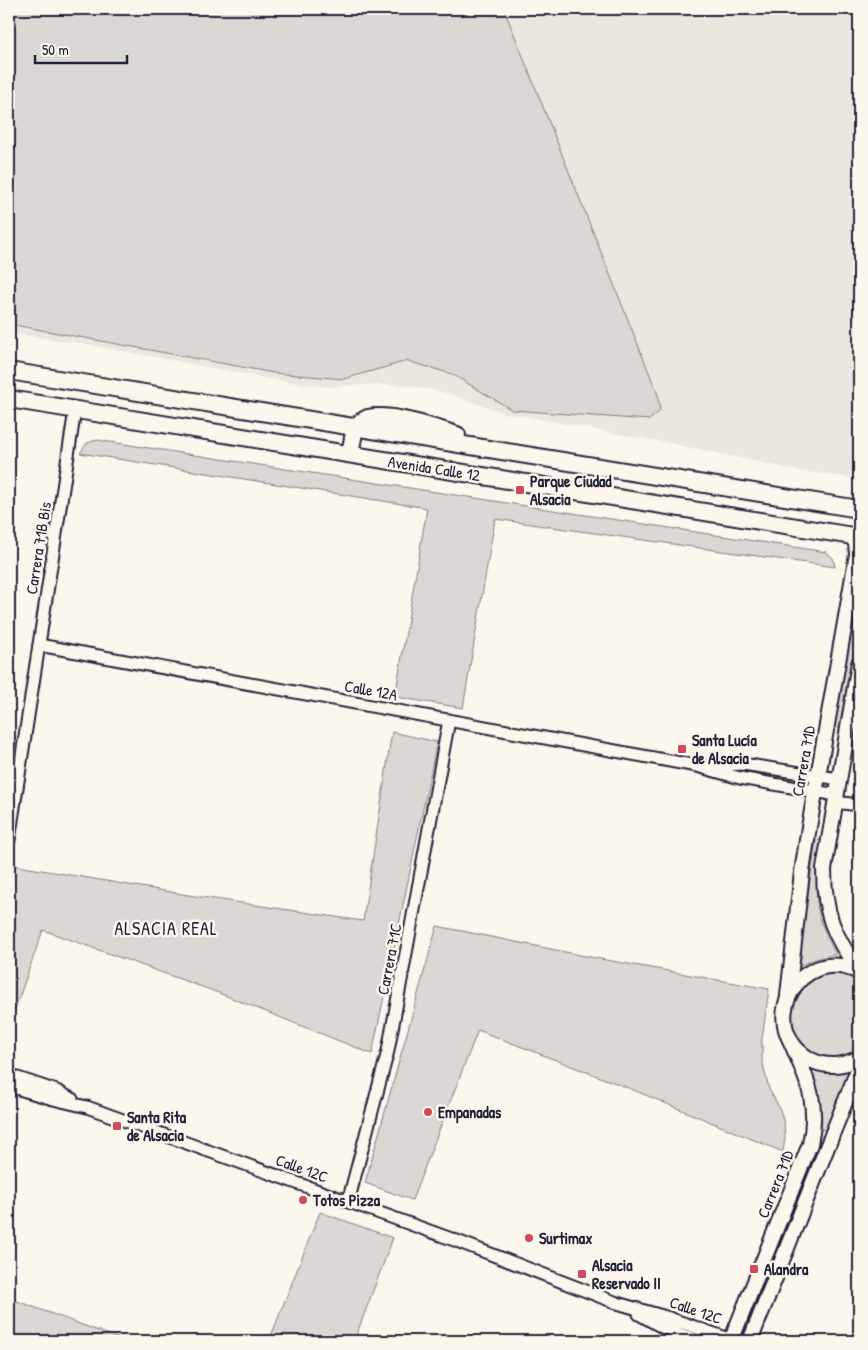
<svg xmlns="http://www.w3.org/2000/svg" width="868" height="1350" font-family="'Patrick Hand',sans-serif">
<style>
.built{fill:#ebe7df}
.green{fill:#dbd8d3;stroke:#7e7d87}
.lines{fill:none;stroke-linecap:round;stroke-linejoin:round}
.minor-casing{stroke:#22223b;stroke-width:15}
.tertiary-casing{stroke:#22223b;stroke-width:18}
.secondary-casing{stroke:#22223b;stroke-width:20}
.minor{stroke:#fbf7ec;stroke-width:11}
.tertiary{stroke:#fbf7ec;stroke-width:14}
.secondary{stroke:#fbf7ec;stroke-width:16}
.poi-dot{fill:#d1495b;stroke:#fbf7ec;stroke-width:2}
.labels{text-anchor:middle;stroke-width:5;stroke-linejoin:round;paint-order:stroke}
.street-label{font-size:16px;fill:#22223b;stroke:#fbf7ec}
.poi-label{font-size:16px;font-weight:bold;fill:#22223b;stroke:#fbf7ec;text-anchor:start}
.neighbourhood-label{font-size:18px;letter-spacing:1px;fill:#22223b;stroke:#fbf7ec}
</style>
<rect width="100%" height="100%" fill="#fbf7ec"/>
<filter id="ink" filterUnits="userSpaceOnUse"><feTurbulence type="fractalNoise" baseFrequency=".02" numOctaves="2"/><feDisplacementMap in="SourceGraphic" scale="10" xChannelSelector="R" yChannelSelector="G"/><feConvolveMatrix kernelMatrix="1 2 1 2 8 2 1 2 1" color-interpolation-filters="sRGB"/></filter>
<g filter="url(#ink)">
<!-- built -->
<path class="built" d="M9 9H859V479L800 471 673 444 505 413 443 392 404 385H364L329 387 282 381 84 344 9 333Z"/>
<!-- green -->
<g class="green">
<path d="M9 9H504L658 395 660 411 649 420 512 410 452 374 407 361 344 379 274 373 9 324Z"/>
<path d="M97 440 826 552 833 558 835 567 495 519 463 708 395 697 427 508 80 453 87 443Z"/>
<path d="M859 580V620L841 729 834 727Z"/>
<path d="M392 732 437 742 372 1054 219 993 43 930 9 1026V885L12 865 188 895 363 921Z"/>
<path d="M816 840H821C815 889 810 909 836 954 822 957 809 960 797 968Z"/>
<path d="M437 926 595 958 769 989 762 1039V1060L769 1089 779 1107 784 1123 785 1138 783 1152 631 1089 478 1030 412 1200 365 1183Z"/>
<path d="M835 971 859 978V1050C800 1089 752 983 835 971Z"/>
<path d="M811 1066C823 1071 835 1074 849 1071L850 1072 825 1130 819 1129V1104Z"/>
<path d="M320 1212 393 1238 354 1341H269Z"/>
<path d="M9 1298 126 1341H9Z"/>
</g>
<g class="lines">
<!-- minor casing -->
<g class="minor-casing">
<g id="minor">
<path d="M39 645 697 766 740 778 837 795"/>
<path d="M709 766 743 764 839 779"/>
<path d="M835 802 859 805"/>
<path d="M9 840 75 410"/>
<path d="M9 1075 57 1091 72 1099"/>
<path d="M9 1086 53 1099 87 1107 457 1241 617 1303 666 1317 735 1341"/>
<path d="M348 1202 388 1051 449 720"/>
<path d="M639 1314 662 1327 699 1341"/>
</g>
</g>
<!-- tertiary casing -->
<g class="tertiary-casing">
<g id="tertiary">
<path d="M859 663 824 869C824 912 833 936 859 970"/>
<path d="M859 972C799 942 753 1027 811 1060 826 1068 844 1066 859 1058"/>
<path d="M788 995 802 872 808 833 857 554 856 543 851 536"/>
<path d="M731 1341 810 1144C820 1100 805 1076 789 1037"/>
<path d="M750 1341 859 1067"/>
</g>
</g>
<!-- secondary casing -->
<g class="secondary-casing">
<g id="secondary">
<path d="M9 371 859 509"/>
<path d="M9 399 859 537"/>
<path d="M350 454 355 427C359 423 363 420 368 418 391 413 435 428 457 435"/>
</g>
</g>
<!-- minor -->
<use href="#minor" class="minor"/>
<!-- tertiary -->
<use href="#tertiary" class="tertiary"/>
<!-- secondary -->
<use href="#secondary" class="secondary"/>
</g>
</g>
<!-- markers -->
<g class="poi-dot">
<rect x="515" y="485" width="10" height="10" rx="2.5"/>
<rect x="677" y="744" width="10" height="10" rx="2.5"/>
<circle cx="428" cy="1112" r="5"/>
<rect x="112" y="1121" width="10" height="10" rx="2.5"/>
<circle cx="303" cy="1200" r="5"/>
<circle cx="529" cy="1238" r="5"/>
<rect x="749" y="1264" width="10" height="10" rx="2.5"/>
<rect x="577" y="1269" width="10" height="10" rx="2.5"/>
</g>
<g class="labels">
<!-- street labels -->
<g class="street-label">
<text transform="translate(434 468) rotate(9)" y="6">Avenida Calle 12</text>
<text transform="translate(38 548) rotate(-81)" y="6">Carrera 71B Bis</text>
<text transform="translate(371 690) rotate(10)" y="6">Calle 12A</text>
<text transform="translate(803 761) rotate(-80)" y="6">Carrera 71D</text>
<text transform="translate(389 959) rotate(-79)" y="6">Carrera 71C</text>
<text transform="translate(302 1168) rotate(20)" y="6">Calle 12C</text>
<text transform="translate(775 1184) rotate(-68)" y="6">Carrera 71D</text>
<text transform="translate(696 1310) rotate(19)" y="6">Calle 12C</text>
</g>
<!-- poi labels -->
<g class="poi-label">
<text x="530" y="487">Parque Ciudad<tspan x="530" dy="18">Alsacia</tspan></text>
<text x="692" y="746">Santa Lucía<tspan x="692" dy="18">de Alsacia</tspan></text>
<text x="438" y="1118">Empanadas</text>
<text x="127" y="1123">Santa Rita<tspan x="127" dy="18">de Alsacia</tspan></text>
<text x="313" y="1206">Totos Pizza</text>
<text x="539" y="1244">Surtimax</text>
<text x="592" y="1271">Alsacia<tspan x="592" dy="18">Reservado II</tspan></text>
<text x="764" y="1275">Alandra</text>
</g>
<!-- neighbourhood labels -->
<g class="neighbourhood-label">
<text x="166" y="935">ALSACIA REAL</text>
</g>
</g>
<!-- margin -->
<rect width="868" height="1350" fill="none" stroke="#fbf7ec" stroke-width="30"/>
<rect x="15" y="15" width="838" height="1320" fill="none" stroke="#22223b" stroke-width="2" filter="url(#ink)"/>
<!-- scale -->
<path d="M35 55v8h92v-8" fill="none" stroke="#22223b" stroke-width="2.5"/>
<text x="42" y="55" font-size="15" fill="#22223b" stroke="#fbf7ec" stroke-width="4" paint-order="stroke">50 m</text>
</svg>
